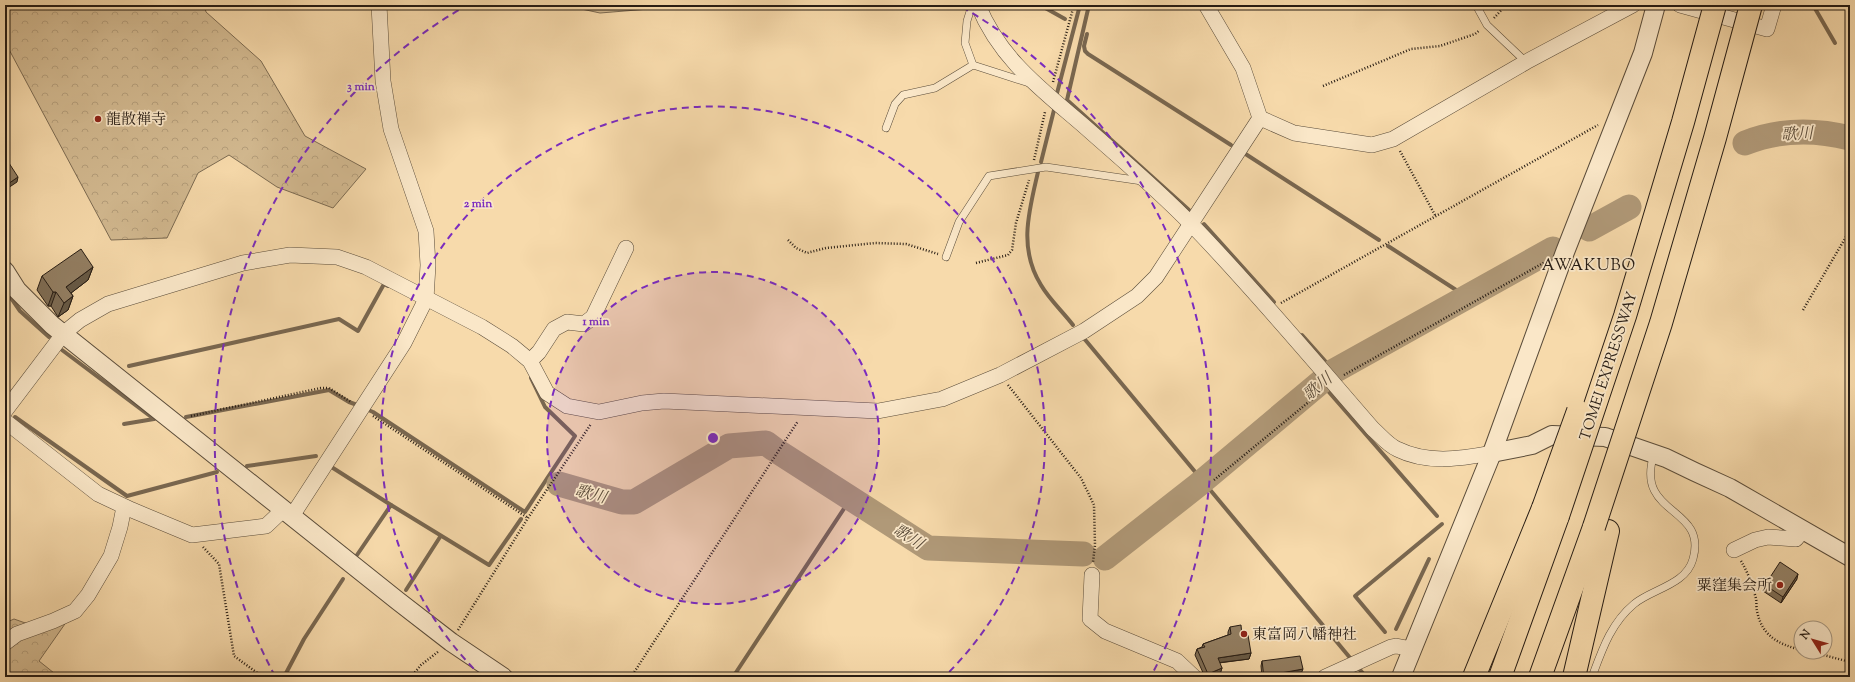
<svg xmlns="http://www.w3.org/2000/svg" width="1855" height="682" font-family="'Sorts Mill Goudy','Noto Serif JP',serif">
<style>
.forest{fill:url(#forest-crowns);stroke:#7c6b52}
.lines{fill:none;stroke-linecap:round;stroke-linejoin:round}
.stream{stroke:#796750;stroke-width:4}
.river{stroke:#b09978;stroke-width:25}
.service-casing{stroke:#5a4c3a;stroke-width:8}
.minor-casing{stroke:#5a4c3a;stroke-width:16}
.tertiary-casing{stroke:#5a4c3a;stroke-width:20}
.motorway-casing{stroke:#261c14;stroke-width:24}
.path{stroke:#261c14;stroke-width:2.5;stroke-dasharray:1 2;stroke-linecap:butt}
.service{stroke:#fae7c8;stroke-width:7}
.minor{stroke:#fae7c8;stroke-width:15}
.tertiary{stroke:#fae7c8;stroke-width:18}
.motorway{stroke:#f7daab;stroke-width:22}
.motorway-bridge-casing{stroke:#261c14;stroke-width:24;stroke-linecap:butt}
.motorway-bridge{stroke:#f7daab;stroke-width:22}
.wall{fill:#7e6d55;stroke:#261c14}
.shaded-wall{fill:#675945;stroke:#261c14}
.building{fill:#937f63;stroke:#261c14}
.ring{fill:none;stroke:#7b2cbf;stroke-width:2;stroke-dasharray:7 5}
.poi-dot{fill:#8f2418;stroke:#fae7c8;stroke-width:1.5}
.labels{text-anchor:middle;stroke-width:3.5;stroke-linejoin:round;paint-order:stroke}
.poi-label{font-size:15px;fill:#261c14;stroke:#fae7c8;text-anchor:start}
.street-label{font-size:15px;fill:#261c14;stroke:#fae7c8}
.water-label{font-size:16px;font-style:italic;fill:#5d4e3c;stroke:#fae7c8}
.neighbourhood-label{font-size:16px;letter-spacing:1px;fill:#261c14;stroke:#fae7c8}
.centre{fill:#7b2cbf;stroke:#fae7c8;stroke-width:2}
.ring-label{font-size:12px;text-anchor:middle;font-weight:bold;fill:#7b2cbf;stroke:#fae7c8;stroke-width:3.5;stroke-linejoin:round;paint-order:stroke}
</style>
<defs>
<pattern id="forest-crowns" width="20" height="18" patternUnits="userSpaceOnUse"><rect width="20" height="18" fill="#d3ba91"/><path d="M2 6a3 3 0 1 1 6 0M12 15a3 3 0 1 1 6 0" fill="none" stroke="#b59f7c"/></pattern>
</defs>
<rect width="100%" height="100%" fill="#f7daab"/>
<filter id="stains"><feTurbulence type="fractalNoise" baseFrequency=".005" numOctaves="4"/><feColorMatrix values="0 0 0 0 .2 0 0 0 0 .09 0 0 0 0 .02 0 0 0 .5 -.17"/></filter>
<radialGradient id="worn" r=".72"><stop offset=".6" stop-color="#630" stop-opacity="0"/><stop offset="1" stop-color="#630" stop-opacity=".3"/></radialGradient>
<!-- forest -->
<g class="forest">
<path d="M5 5H204L206 12 261 61 305 136 366 169 333 208 277 187 229 155 198 173 167 238 111 240 5 42Z"/>
<path d="M563 5H698L600 13Z"/>
<path d="M14 619 31 625 67 621 39 661 59 677H5V623Z"/>
</g>
<g class="lines">
<!-- stream -->
<g class="stream">
<path d="M1040 5 1065 19"/>
<path d="M1089 5 1067 100 1189 210"/>
<path d="M1813 5 1835 43"/>
<path d="M1087 34 1084 46 1085 51 1088 54 1231 145"/>
<path d="M1056 97 1080 5"/>
<path d="M1244 153 1379 240"/>
<path d="M1041 162 1055 106"/>
<path d="M1038 172C1029 211 1018 248 1041 285 1049 299 1063 312 1073 325"/>
<path d="M1204 224 1274 302"/>
<path d="M1388 246 1467 297"/>
<path d="M5 289 20 311 49 337"/>
<path d="M1302 335 1334 371"/>
<path d="M1082 336 1366 677"/>
<path d="M62 350 154 419"/>
<path d="M129 366 339 319 358 331 384 284 388 286"/>
<path d="M1328 391 1437 516"/>
<path d="M366 409 373 412 525 512 575 436 545 407 531 378"/>
<path d="M15 417 127 496 217 472"/>
<path d="M186 417 329 390 349 402 360 406"/>
<path d="M124 424 154 419"/>
<path d="M247 466 316 456"/>
<path d="M333 468 391 505"/>
<path d="M357 555 391 505 489 565 521 519"/>
<path d="M406 590 440 537"/>
<path d="M1396 629 1429 559"/>
<path d="M1385 632 1355 596 1442 524"/>
<path d="M284 677 304 639 343 579"/>
<path d="M733 677 851 498"/>
</g>
<!-- river -->
<g class="river">
<path d="M1745 143C1780 129 1814 129 1850 138"/>
<path d="M1589 229 1629 207"/>
<path d="M780 453 928 548 1083 554"/>
<path d="M559 484 622 502H634L729 446 766 443 774 449"/>
<path d="M1105 558 1198 485 1334 371 1553 249"/>
</g>
<!-- service casing -->
<g class="service-casing">
<g id="service">
<path d="M972 5 967 21 965 43 973 65"/>
<path d="M1476 5 1487 25 1526 62"/>
<path d="M886 128 895 104 903 95 935 88 973 65 1029 83"/>
<path d="M946 257 959 222 989 176 1046 167 1142 181"/>
<path d="M1592 677C1602 650 1611 623 1634 604 1652 589 1686 585 1693 559 1708 505 1634 517 1654 454"/>
</g>
</g>
<!-- minor casing -->
<g class="minor-casing">
<g id="minor">
<path d="M978 5C1000 59 1041 89 1084 126 1120 158 1157 189 1191 224 1254 289 1313 360 1373 429 1381 436 1388 445 1397 449 1427 464 1460 459 1492 453"/>
<path d="M1680 5 1767 29 1774 5"/>
<path d="M1260 118 1294 133 1372 145 1393 139 1526 62 1633 5"/>
<path d="M530 361 539 352 554 329 567 322 584 324 593 317 626 248"/>
<path d="M5 411 64 333 80 320 108 304 243 263 290 255 337 257 366 267 482 327 512 346 530 361 547 393 567 406 599 412 642 403 664 401 878 411 942 399 1000 375 1084 331 1137 296 1156 277 1260 118 1243 68 1206 5"/>
<path d="M5 421 98 494 132 510 192 535 266 526 284 509"/>
<path d="M292 516 404 343 426 299 428 265 426 231 391 129 383 81 379 5"/>
<path d="M1734 550 1755 540 1768 537 1796 539 1803 530"/>
<path d="M1092 575 1090 619 1105 631 1177 661 1194 677"/>
<path d="M5 643 17 634 53 621 75 611 88 595 111 556 120 527 124 507"/>
<path d="M1325 677 1391 647 1396 646 1412 649"/>
</g>
</g>
<!-- tertiary casing -->
<g class="tertiary-casing">
<g id="tertiary">
<path d="M5 271 17 290 52 325 398 601 451 642 503 677"/>
<path d="M1492 453 1532 445 1552 435 1605 437 1666 458 1695 472 1730 488 1850 557"/>
<path d="M1401 677 1492 453 1565 252 1643 53 1656 5"/>
</g>
</g>
<!-- motorway casing -->
<g class="motorway-casing">
<g id="motorway">
<path d="M1474 677 1543 508"/>
<path d="M1500 677 1558 516"/>
<path d="M1540 677 1594 527"/>
<path d="M1574 677 1608 531"/>
</g>
</g>
<!-- path -->
<g class="path">
<path d="M1494 18 1506 5"/>
<path d="M1053 82 1074 5"/>
<path d="M1323 86 1411 49 1440 46 1475 34 1480 30"/>
<path d="M1400 151 1435 215"/>
<path d="M1034 160 1045 112"/>
<path d="M788 240 796 248 807 253 826 248 875 243 906 244 938 254"/>
<path d="M976 263 1008 255 1012 250 1016 223 1029 180"/>
<path d="M1281 303 1598 125"/>
<path d="M1803 310 1850 230"/>
<path d="M1344 375 1545 262"/>
<path d="M1008 385 1081 478 1094 505 1095 545 1093 562"/>
<path d="M191 416 321 388H329L351 402"/>
<path d="M373 416 528 518"/>
<path d="M1214 480 1322 391"/>
<path d="M203 547 219 564 234 656 263 677"/>
<path d="M1741 561C1747 571 1752 583 1755 595 1757 600 1756 606 1757 611 1762 636 1778 644 1801 650"/>
<path d="M458 630 528 518 591 424"/>
<path d="M1812 652 1850 662"/>
<path d="M411 677 421 665 439 651"/>
<path d="M631 677 798 421"/>
</g>
<!-- service -->
<use href="#service" class="service"/>
<!-- minor -->
<use href="#minor" class="minor"/>
<!-- tertiary -->
<use href="#tertiary" class="tertiary"/>
<!-- motorway -->
<use href="#motorway" class="motorway"/>
<!-- motorway-bridge casing -->
<g class="motorway-bridge-casing">
<g id="motorway-bridge">
<path d="M1543 508 1578 411"/>
<path d="M1558 516 1625 316 1683 122 1715 5"/>
<path d="M1594 527 1661 323 1715 138 1751 5"/>
</g>
</g>
<!-- motorway-bridge -->
<use href="#motorway-bridge" class="motorway-bridge"/>
</g>
<!-- wall -->
<g class="wall">
<path d="M93 267 88 280 71 293 73 296 68 310 58 317 51 306H48L37 290 42 276Z"/>
<path d="M1797 579 1781 603 1763 591 1765 585Z"/>
<path d="M1230 627 1242 636 1251 653 1249 659 1219 663 1222 668 1220 674 1211 677H1205L1195 655 1197 649 1202 647 1203 644 1228 635V632Z"/>
<path d="M1262 661 1301 674 1284 677H1262L1261 666Z"/>
</g>
<!-- shaded-wall -->
<g class="shaded-wall">
<path d="M18 177 17 182 5 190V186Z"/>
<path d="M93 267 88 280 62 300 66 287Z"/>
<path d="M53 292H56L51 306H48Z"/>
<path d="M73 296 68 310 58 317 64 303Z"/>
<path d="M1798 574 1797 579 1781 603 1783 597Z"/>
<path d="M1251 653 1249 659 1216 663 1218 658Z"/>
<path d="M1222 668 1220 674 1211 677H1206L1208 674Z"/>
<path d="M1303 669 1301 674 1284 677H1279L1281 673Z"/>
</g>
<!-- building -->
<g class="building">
<path d="M7 160 18 177 5 186V161Z"/>
<path d="M81 249 93 267 66 287 73 296 64 303 56 292H53L42 276Z"/>
<path d="M1780 562 1798 574 1783 597 1765 585Z"/>
<path d="M1241 625 1242 636 1248 635 1251 653 1218 658 1222 668 1208 674 1197 649 1205 647 1203 644 1231 634 1230 627Z"/>
<path d="M1300 656 1303 669 1281 673V677H1264L1262 661Z"/>
</g>
<!-- distance rings -->
<circle cx="713" cy="438" r="166" fill="#7b2cbf" fill-opacity=".12"/>
<g class="ring">
<circle cx="713" cy="438" r="166"/>
<path d="M482 677A332 332 0 1 1 944 677"/>
<path d="M275 676A498 498 0 0 1 464 7M962 7A498 498 0 0 1 1151 676"/>
</g>
<!-- markers -->
<g class="poi-dot">
<circle cx="98" cy="119" r="4"/>
<circle cx="1780" cy="585" r="4"/>
<circle cx="1244" cy="634" r="4"/>
</g>
<g class="labels">
<!-- poi labels -->
<g class="poi-label">
<text x="106" y="124">龍散禅寺</text>
<text x="1772" y="590" text-anchor="end">粟窪集会所</text>
<text x="1252" y="639">東富岡八幡神社</text>
</g>
<!-- street labels -->
<g class="street-label">
<text transform="translate(1608 366) rotate(-72)" y="5">TOMEI EXPRESSWAY</text>
</g>
<!-- water labels -->
<g class="water-label">
<text transform="translate(1797 133) rotate(-3)" y="6">歌川</text>
<text transform="translate(1317 386) rotate(-40)" y="6">歌川</text>
<text transform="translate(591 493) rotate(15)" y="6">歌川</text>
<text transform="translate(909 536) rotate(32)" y="6">歌川</text>
</g>
<!-- neighbourhood labels -->
<g class="neighbourhood-label">
<text x="1589" y="270">AWAKUBO</text>
</g>
</g>
<circle cx="713" cy="438" r="6" class="centre"/>
<g class="ring-label">
<text x="361" y="90">3 min</text>
<text x="478" y="207">2 min</text>
<text x="596" y="325">1 min</text>
</g>
<!-- margin -->
<rect width="1855" height="682" fill="none" stroke="#f7daab" stroke-width="20"/>
<rect x="6" y="6" width="1843" height="670" fill="none" stroke="#261c14" stroke-width="2"/>
<rect x="10" y="10" width="1835" height="662" fill="none" stroke="#261c14"/>
<!-- north arrow -->
<g transform="translate(1813 640) rotate(307)"><circle r="19" fill="#fae7c8" stroke="#a59680"/>
<path d="M0-3L7 15L0 10L-7 15Z" fill="#8f2418"/>
<text y="-6" font-size="11" font-weight="bold" text-anchor="middle" fill="#261c14">N</text>
</g>
<rect width="100%" height="100%" filter="url(#stains)"/>
<rect width="100%" height="100%" fill="url(#worn)"/>
</svg>
